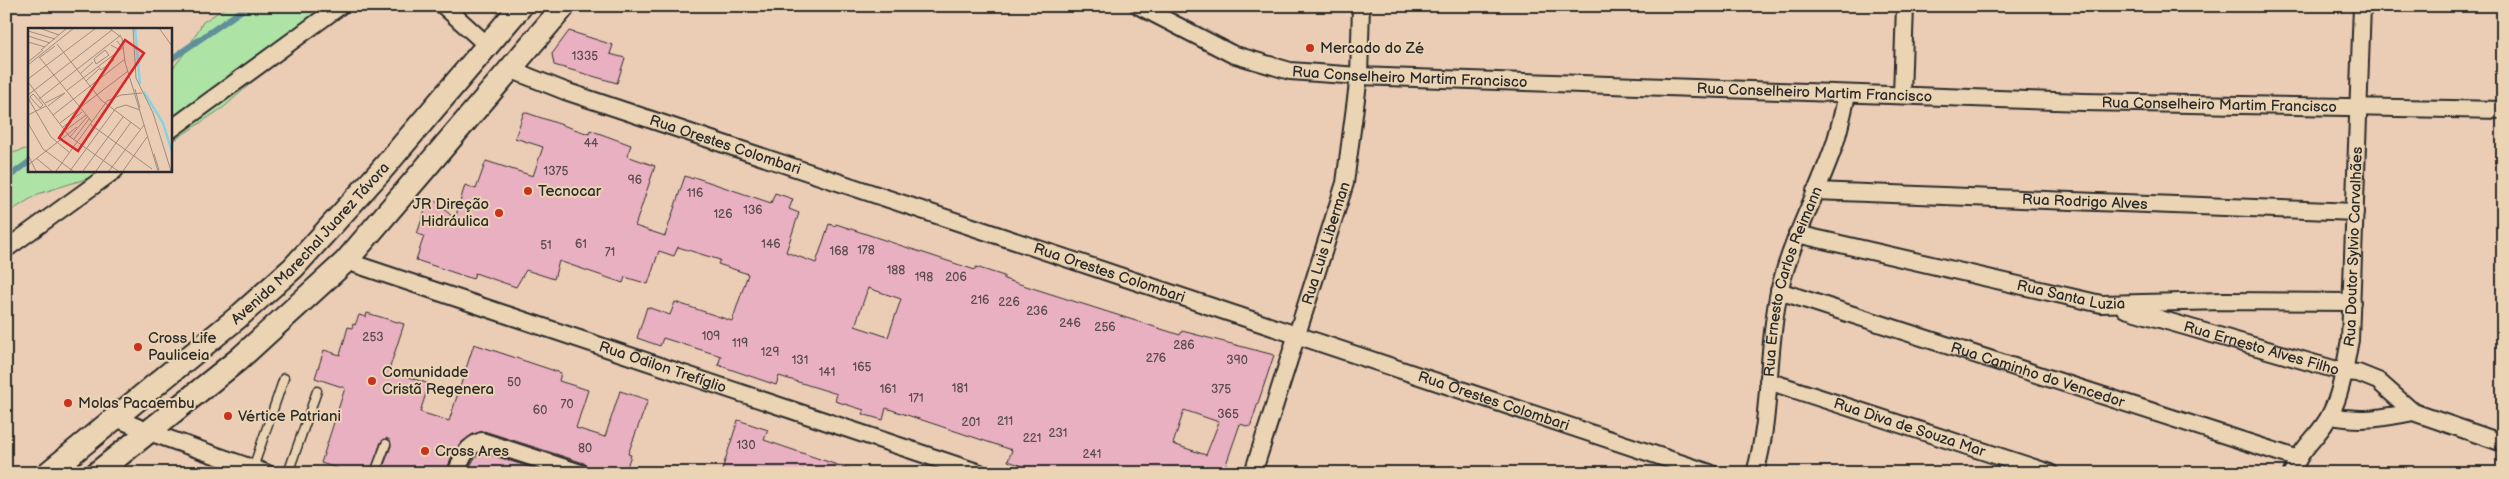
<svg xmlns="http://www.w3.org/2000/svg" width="2509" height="479" font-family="'Balsamiq Sans',sans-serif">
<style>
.green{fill:#aee3a6;stroke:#6c8768}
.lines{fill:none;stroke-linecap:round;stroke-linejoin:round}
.stream{stroke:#619099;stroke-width:6}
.building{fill:#e9b0c1;stroke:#2b2b2b;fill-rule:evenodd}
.lane-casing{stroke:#2b2b2b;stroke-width:11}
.street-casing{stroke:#2b2b2b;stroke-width:20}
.secondary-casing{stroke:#2b2b2b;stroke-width:26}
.lane{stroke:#ebd4b3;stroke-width:8}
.street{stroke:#ebd4b3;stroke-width:16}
.secondary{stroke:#ebd4b3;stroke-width:22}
.poi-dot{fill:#c8321e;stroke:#ebd4b3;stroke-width:2}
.labels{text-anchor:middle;stroke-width:4;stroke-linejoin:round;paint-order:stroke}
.number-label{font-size:12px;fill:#5a4c50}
.poi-label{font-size:15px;fill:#2b2b2b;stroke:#ebd4b3;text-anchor:start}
.street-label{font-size:15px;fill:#2b2b2b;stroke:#ebd4b3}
.inset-river{fill:none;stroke:#85d3e3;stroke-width:2.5}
.inset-road{fill:none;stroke:#9e8c7e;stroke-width:1}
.view{fill:#d62828;fill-opacity:0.15;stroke:#d62828;stroke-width:2.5}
.inset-edge{fill:none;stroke:#2b2b2b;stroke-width:2.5}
</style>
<rect width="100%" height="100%" fill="#ebcdb6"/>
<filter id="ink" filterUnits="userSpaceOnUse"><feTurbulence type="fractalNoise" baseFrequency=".02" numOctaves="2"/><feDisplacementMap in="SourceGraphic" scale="10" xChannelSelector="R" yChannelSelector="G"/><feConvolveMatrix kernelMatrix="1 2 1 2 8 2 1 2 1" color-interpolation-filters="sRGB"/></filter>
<g filter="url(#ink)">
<!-- green -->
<g class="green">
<path d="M228 6H328L269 60 250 84 224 107 170 143V72L187 50 203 22Z"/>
<path d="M29 148V170H114L38 194 6 214V155Z"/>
</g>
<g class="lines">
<!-- stream -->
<g class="stream">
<path d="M170 60 248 6"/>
<path d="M6 179 29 162"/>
</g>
</g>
<!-- building -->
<g class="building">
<path d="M569 31 613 45 610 54 625 58 617 83 554 65 552 54Z"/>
<path d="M524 112 589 134 590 130 631 145 627 156 655 166 635 226 665 236 685 176 693 179 694 177 771 203 775 193 793 199 789 209 799 213 786 252 816 263 829 224 835 226 836 224 975 270 976 267 1004 276V279L1180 335 1182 331 1274 355 1250 427 1240 424 1223 473H1044L1008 461 1012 450 886 408 883 420 862 414 864 410 835 401 837 394 779 376 776 385 718 365 721 356 663 338 660 346 637 338 647 307 670 315 675 302 732 321 748 274 718 264 720 260 678 247 674 256 659 251 648 284 625 277 623 283 559 261 554 279 526 270 516 287 475 273 473 279 416 260 424 236 417 234 425 210 433 199 455 219 465 185 476 189 486 161 533 176 543 147 515 138ZM868 288 901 299 888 337 855 326ZM1184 410 1219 422 1206 455 1173 444Z"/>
<path d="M367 313 404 324 389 370 429 384 420 412 449 421 474 344 561 373 559 381 588 390 576 428 605 437 620 391 648 400 628 454 631 455 625 473H591L589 467 584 463 484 431 473 434 461 443 451 458 446 473H381L391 446 390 440 386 438 381 442 370 473H352L321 463 345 388 315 378 324 350 340 355 348 327 352 328 353 324 355 325 359 315 366 317Z"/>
<path d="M738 420 768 430 764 440 852 470V473H721Z"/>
<path d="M482 452 548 473H467L474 459Z"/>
</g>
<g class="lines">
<!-- lane casing -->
<g class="lane-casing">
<g id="lane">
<path d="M253 468 284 378"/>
<path d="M288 473 317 391"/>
<path d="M375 473 386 444"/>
</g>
</g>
<!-- street casing -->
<g class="street-casing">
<g id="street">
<path d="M444 6 488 46"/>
<path id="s1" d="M1139 6 1232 54 1290 71 1359 76 2083 102 2503 110"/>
<path id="s2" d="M512 70 565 91 1710 473"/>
<path d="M1902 95 1905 6"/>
<path d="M170 130 340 6"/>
<path id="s3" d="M1815 191 2355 212"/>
<path id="s4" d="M1797 234 2101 304 2224 301 2352 302"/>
<path d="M6 249 115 170"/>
<path id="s5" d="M346 261 980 473"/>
<path id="s6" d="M1779 291 2296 458"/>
<path id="s7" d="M2125 309 2344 372 2358 373 2378 381 2413 412 2503 443"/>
<path id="s8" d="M1768 381 2050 473"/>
<path d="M2330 416C2363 422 2381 418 2413 412"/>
<path d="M116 418 149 432 266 473"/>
<path d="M456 473C462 458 466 446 482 441L581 473"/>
<path id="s9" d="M1253 473 1345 183 1359 76 1361 6"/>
<path id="s10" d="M1755 473C1772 415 1766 352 1779 292 1791 240 1818 193 1835 143 1840 127 1843 111 1847 95"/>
<path id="s11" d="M2292 473C2300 447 2319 437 2330 415 2342 392 2345 365 2350 340L2362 6"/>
</g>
</g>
<!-- secondary casing -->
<g class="secondary-casing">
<g id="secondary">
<path id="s12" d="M48 473 237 318 293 268 379 173 521 6"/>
<path d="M97 473 239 359 346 261 564 6"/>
</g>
</g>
<!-- lane -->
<use href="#lane" class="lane"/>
<!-- street -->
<use href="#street" class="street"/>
<!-- secondary -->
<use href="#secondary" class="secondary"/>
</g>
</g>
<!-- markers -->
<g class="poi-dot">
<circle cx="1310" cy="48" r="5"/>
<circle cx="528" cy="191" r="5"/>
<circle cx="499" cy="213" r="5"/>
<circle cx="138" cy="347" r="5"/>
<circle cx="372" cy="381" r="5"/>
<circle cx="68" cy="403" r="5"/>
<circle cx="228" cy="416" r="5"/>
<circle cx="425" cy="451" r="5"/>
</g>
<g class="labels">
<!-- number labels -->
<g class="number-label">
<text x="585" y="60">1335</text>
<text x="591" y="147">44</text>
<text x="556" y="175">1375</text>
<text x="635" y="184">96</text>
<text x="695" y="197">116</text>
<text x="753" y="214">136</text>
<text x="723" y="218">126</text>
<text x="581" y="248">61</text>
<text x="771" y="248">146</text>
<text x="546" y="249">51</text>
<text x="866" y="254">178</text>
<text x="839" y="255">168</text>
<text x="610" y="256">71</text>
<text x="896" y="274">188</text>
<text x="924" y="281">198</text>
<text x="956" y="281">206</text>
<text x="980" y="304">216</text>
<text x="1009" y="306">226</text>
<text x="1037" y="315">236</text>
<text x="1070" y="327">246</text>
<text x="1105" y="331">256</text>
<text x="711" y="340">109</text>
<text x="373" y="341">253</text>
<text x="740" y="347">119</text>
<text x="1184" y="349">286</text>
<text x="770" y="356">129</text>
<text x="1156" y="362">276</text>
<text x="800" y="364">131</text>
<text x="1237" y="364">390</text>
<text x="862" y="371">165</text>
<text x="827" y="376">141</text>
<text x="514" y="386">50</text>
<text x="960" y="392">181</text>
<text x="888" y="393">161</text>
<text x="1221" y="393">375</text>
<text x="916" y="402">171</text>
<text x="567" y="408">70</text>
<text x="540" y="414">60</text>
<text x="1228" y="418">365</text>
<text x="1005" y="425">211</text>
<text x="971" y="426">201</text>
<text x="1058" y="437">231</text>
<text x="1032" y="442">221</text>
<text x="746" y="449">130</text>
<text x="585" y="452">80</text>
<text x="1092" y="458">241</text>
</g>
<!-- poi labels -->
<g class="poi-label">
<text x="1320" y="53">Mercado do Zé</text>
<text x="538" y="196">Tecnocar</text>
<text x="489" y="209" text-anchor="end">JR Direção<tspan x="489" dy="17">Hidráulica</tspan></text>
<text x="148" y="343">Cross Life<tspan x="148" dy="17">Pauliceia</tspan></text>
<text x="382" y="377">Comunidade<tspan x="382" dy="17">Cristã Regenera</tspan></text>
<text x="78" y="408">Molas Pacaembu</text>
<text x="238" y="421">Vértice Patriani</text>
<text x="435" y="456">Cross Ares</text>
</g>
<!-- street labels -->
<g class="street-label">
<text dy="5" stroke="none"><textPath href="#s1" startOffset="285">Rua Conselheiro Martim Francisco</textPath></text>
<text dy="5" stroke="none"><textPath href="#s1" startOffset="690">Rua Conselheiro Martim Francisco</textPath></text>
<text dy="5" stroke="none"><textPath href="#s1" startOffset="1095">Rua Conselheiro Martim Francisco</textPath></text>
<text dy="5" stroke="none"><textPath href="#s2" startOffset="226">Rua Orestes Colombari</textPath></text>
<text dy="5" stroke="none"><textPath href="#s3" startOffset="270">Rua Rodrigo Alves</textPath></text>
<text dy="5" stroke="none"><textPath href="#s12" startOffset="349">Avenida Marechal Juarez Távora</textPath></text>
<text dy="5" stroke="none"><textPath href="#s9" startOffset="241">Rua Luis Liberman</textPath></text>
<text dy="5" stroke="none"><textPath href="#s11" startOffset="241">Rua Doutor Sylvio Carvalhães</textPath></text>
<text dy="5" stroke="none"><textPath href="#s2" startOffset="631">Rua Orestes Colombari</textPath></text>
<text dy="5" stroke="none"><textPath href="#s10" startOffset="196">Rua Ernesto Carlos Reimann</textPath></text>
<text dy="5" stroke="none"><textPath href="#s4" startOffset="281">Rua Santa Luzia</textPath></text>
<text dy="5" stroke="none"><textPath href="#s7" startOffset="142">Rua Ernesto Alves Filho</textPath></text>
<text dy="5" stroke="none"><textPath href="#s5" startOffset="334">Rua Odilon Trefíglio</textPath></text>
<text dy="5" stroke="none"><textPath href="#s6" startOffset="272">Rua Caminho do Vencedor</textPath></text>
<text dy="5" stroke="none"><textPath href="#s2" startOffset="1036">Rua Orestes Colombari</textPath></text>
<text dy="5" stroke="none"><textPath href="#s8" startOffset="149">Rua Diva de Souza Mar</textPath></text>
</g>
</g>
<!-- overview -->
<g transform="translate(28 28)">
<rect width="144" height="144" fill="#ebcdb6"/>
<path class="inset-river" d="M107 0 112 56M116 64 135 95 144 124"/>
<path class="inset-road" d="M11 0 31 7M81 0 94 10 97 34 130 143M105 0 108 50 125 85 143 143M131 0 144 18M0 3 27 11M0 8 22 15M0 14 17 19M29 16 73 72 112 101M83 17 90 21 93 18 89 13M13 22 39 0M77 22 81 27 68 36 66 31ZM11 30 27 18M12 30 64 94M0 34 15 22M0 37 46 0M70 38 73 42 86 32 83 28M52 46 65 34M0 51 68 0M58 53 71 41M0 54 41 108 90 143M107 61 112 80M38 63 96 19M5 66 15 77 12 80 2 69ZM0 67 84 2M0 70 23 109 42 125M11 71 93 7M17 75 37 65M20 78 37 65M0 87 18 78M25 87 97 31M0 95 15 121 45 143M32 95 100 43M62 96 124 141M35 99 54 84M38 102 58 87M42 109 59 89M46 111 61 91M126 126 131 142M0 127 8 143M8 130 24 143M0 137 49 99M28 143 79 73 93 67 114 65M42 143 88 80 98 77 112 82M55 143 95 89M68 143 103 94M81 143 116 97M95 143 119 109"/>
<path class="view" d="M97 12 116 25 50 123 31 110Z"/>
<rect width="144" height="144" class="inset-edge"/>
</g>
<!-- margin -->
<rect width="2509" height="479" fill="none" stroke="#ebd4b3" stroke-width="25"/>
<rect x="12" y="12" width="2484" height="454" fill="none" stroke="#2b2b2b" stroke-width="2" filter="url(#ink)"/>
</svg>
